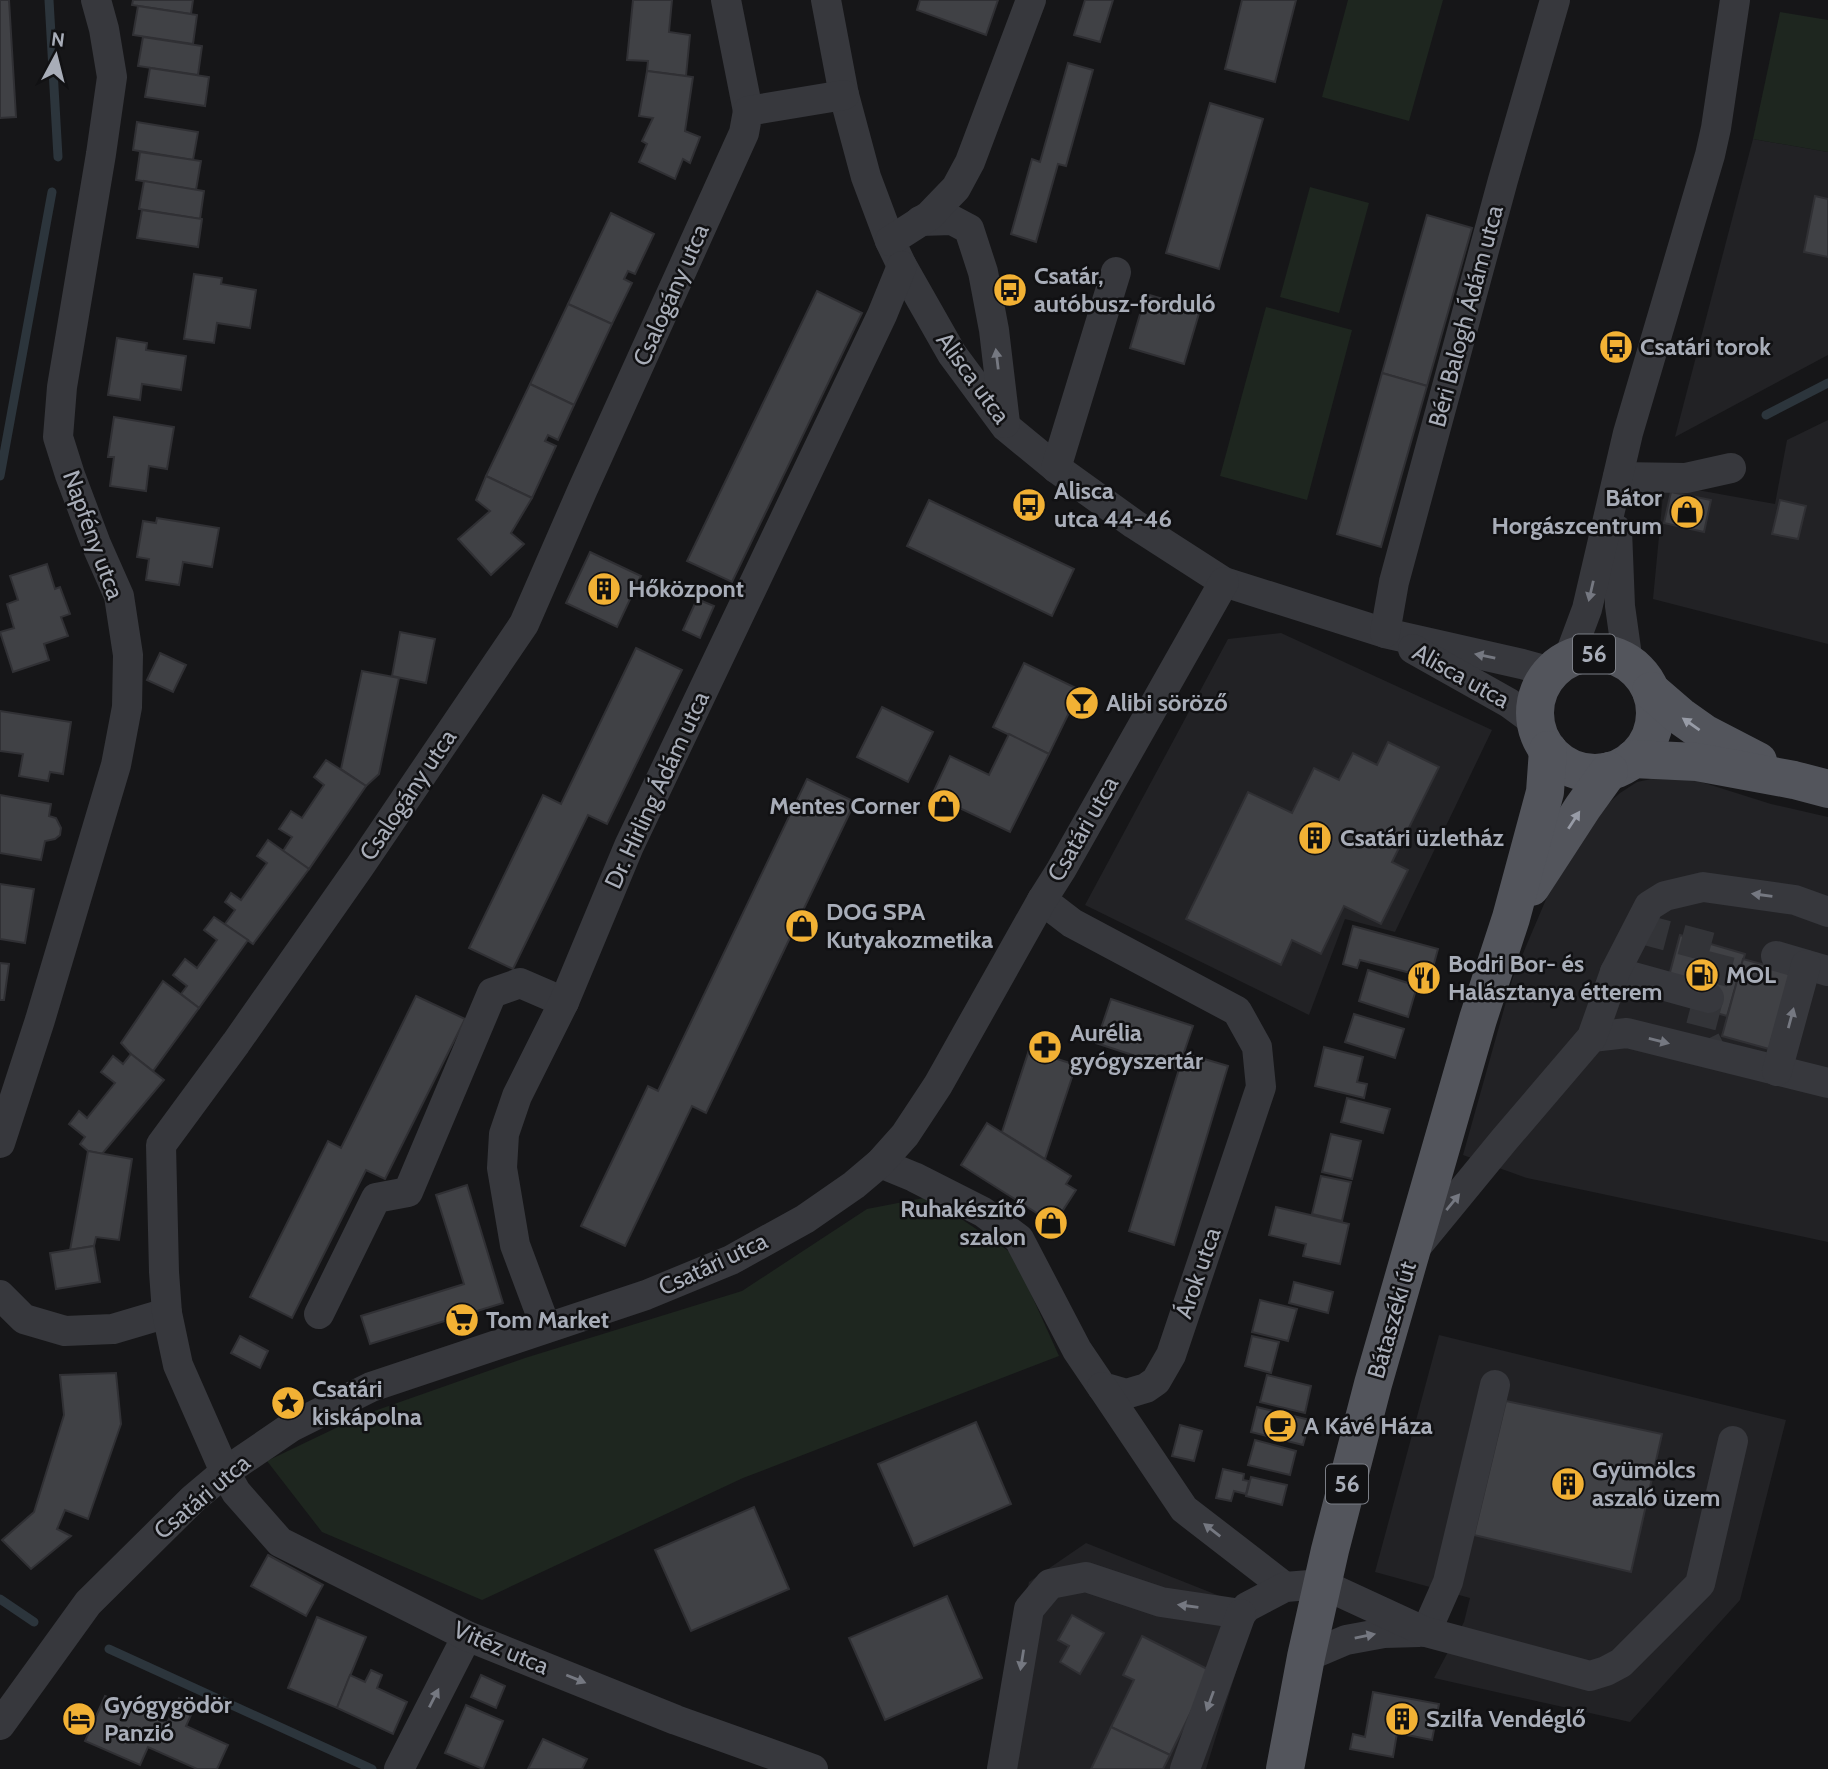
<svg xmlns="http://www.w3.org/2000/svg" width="1828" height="1769" font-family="Cabin,sans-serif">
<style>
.built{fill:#222225}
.green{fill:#1e261f}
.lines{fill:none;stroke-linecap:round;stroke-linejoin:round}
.stream{stroke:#2c353c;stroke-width:9}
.building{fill:#404145;stroke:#303034;stroke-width:2}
.minor-tunnel{stroke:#333438;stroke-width:30;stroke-dasharray:30 15;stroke-linecap:butt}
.minor{stroke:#37383d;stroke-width:30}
.major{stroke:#53555c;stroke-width:38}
.oneway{fill:#757881}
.oneway2{fill:#979ba6}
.labels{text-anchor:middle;stroke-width:5;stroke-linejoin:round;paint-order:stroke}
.shield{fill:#111113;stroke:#7b7e86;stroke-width:2}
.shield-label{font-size:23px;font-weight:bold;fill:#a8adb8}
.poi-label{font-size:24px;font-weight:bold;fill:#a8adb8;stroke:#111113;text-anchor:start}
.street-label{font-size:24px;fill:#a8adb8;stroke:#111113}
</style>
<rect width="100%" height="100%" fill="#161618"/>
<!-- built -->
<g class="built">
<path d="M1753 139 1828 152V355L1675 437Z"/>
<path d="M1828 420V644L1653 599 1664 484 1775 504 1787 440Z"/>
<path d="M1281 633 1492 730 1395 932 1345 919 1309 1015 1085 905 1228 639Z"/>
<path d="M1651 779 1695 780 1771 804 1828 817V1242L1527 1178 1463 1155 1513 977 1547 897 1603 808 1620 793 1637 782Z"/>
<path d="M1439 1335 1786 1420 1740 1600 1630 1722 1434 1678 1464 1622 1470 1598 1375 1572Z"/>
<path d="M1086 1543 1255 1610 1206 1769H987L1029 1582Z"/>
</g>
<!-- green -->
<g class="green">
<path d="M1348 0H1443L1409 121 1322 97Z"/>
<path d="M1780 12 1828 20V152L1753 139Z"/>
<path d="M1310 187 1369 203 1339 313 1280 297Z"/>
<path d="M1266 307 1352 330 1307 500 1220 476Z"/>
<path d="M929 1197 1013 1254 1059 1356 743 1478 482 1600 322 1532 267 1461 363 1415 525 1358 742 1291 867 1209Z"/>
</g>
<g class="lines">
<!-- stream -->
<g class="stream">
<path d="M49 0 58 157"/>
<path d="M1766 415 1828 383"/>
<path d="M0 476 52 192"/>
<path d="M0 1599 34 1622"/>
<path d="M109 1649 372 1769"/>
</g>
</g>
<!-- building -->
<g class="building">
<path d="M0 0H9L16 117 0 118Z"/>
<path d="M133 0H193L191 14 132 5Z"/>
<path d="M633 0H672L669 32 690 35 686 76 647 71 648 61 627 60Z"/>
<path d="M920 0H998L986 35 917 10Z"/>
<path d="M1085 0H1113L1100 42 1074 35Z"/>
<path d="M1242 0H1296L1275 82 1225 69Z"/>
<path d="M138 6 197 15 193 44 133 35Z"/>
<path d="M143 37 202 46 198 75 138 66Z"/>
<path d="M1068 63 1093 70 1066 166 1058 164 1036 242 1011 234 1032 159 1040 162Z"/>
<path d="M150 68 209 77 205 106 145 97Z"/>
<path d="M647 71 693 77 685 131 700 137 690 163 683 159 675 179 639 162 647 144 642 141 653 118 639 116Z"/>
<path d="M1210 103 1263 119 1219 269 1166 253Z"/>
<path d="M137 122 198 132 193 160 133 150Z"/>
<path d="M140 152 201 161 196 190 136 180Z"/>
<path d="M144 181 204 191 200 219 139 209Z"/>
<path d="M1815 196 1828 199V257L1804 252Z"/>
<path d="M142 210 202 219 198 247 137 238Z"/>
<path d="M611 213 654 234 635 274 628 271 624 279 632 283 612 324 568 304Z"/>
<path d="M1427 215 1472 228 1427 386 1382 373Z"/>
<path d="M194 274 222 278 221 284 256 290 250 328 217 323 214 343 184 339Z"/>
<path d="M817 291 862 313 732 582 687 561Z"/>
<path d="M1146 294 1200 310 1184 364 1130 348Z"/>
<path d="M568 304 612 324 574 405 530 384Z"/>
<path d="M117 338 147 343 146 350 186 356 181 390 142 384 140 400 108 395Z"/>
<path d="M1382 373 1427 386 1381 547 1337 534Z"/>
<path d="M530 384 574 405 558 440 548 435 545 441 556 446 532 498 486 476Z"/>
<path d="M114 417 174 427 167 469 149 466 146 491 110 486 114 457H108Z"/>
<path d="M486 476 532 498 511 533 524 544 491 575 458 539 490 511 476 500Z"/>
<path d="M1671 492 1711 500 1704 532 1664 523Z"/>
<path d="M929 500 1074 569 1052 616 907 546Z"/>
<path d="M1780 500 1806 506 1798 539 1772 534Z"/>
<path d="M157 518 219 528 212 567 183 562 179 585 146 580 149 559 137 557 143 521 156 523Z"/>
<path d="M590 552 641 576 617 627 566 603Z"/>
<path d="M47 564 55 589 60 587 70 614 61 617 68 636 44 644 49 660 13 672 0 632 14 628 7 604 18 600 10 576Z"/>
<path d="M697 599 714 606 700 638 683 630Z"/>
<path d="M400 632 435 639 426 683 392 676Z"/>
<path d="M636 648 682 670 607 824 588 815 513 969 469 948 543 795 561 804Z"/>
<path d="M160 653 186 665 173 692 147 680Z"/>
<path d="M1024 663 1080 690 1049 754 993 727Z"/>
<path d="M362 671 399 678 379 774 366 786 341 769Z"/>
<path d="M882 707 933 732 908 782 857 757Z"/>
<path d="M0 711 71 722 63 774 50 772 48 781 19 776 23 754 0 751Z"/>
<path d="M1009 734 1049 754 1010 832 932 795 950 756 989 775Z"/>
<path d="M1388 742 1439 767 1392 862 1408 870 1381 924 1344 906 1321 954 1292 940 1281 965 1186 919 1248 792 1292 813 1314 768 1339 780 1353 753 1377 765Z"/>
<path d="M326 760 366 786 309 869 283 851 292 837 279 829 291 811 302 818 324 785 314 777Z"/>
<path d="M807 779 855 802 706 1113 692 1106 625 1246 581 1226 648 1086 658 1091Z"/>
<path d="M0 795 51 804 49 816 56 818 61 828 60 835 55 839 45 841 41 860 0 853Z"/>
<path d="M268 840 309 869 253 944 225 924 235 910 225 902 231 893 241 900 267 863 257 856Z"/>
<path d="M0 884 34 889 25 943 0 939Z"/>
<path d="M214 917 248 940 199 1008 181 994 187 986 173 975 185 959 197 968 217 940 204 930Z"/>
<path d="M1353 926 1438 949 1430 978 1360 960 1357 968 1343 964Z"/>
<path d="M1680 935 1745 954 1727 1016 1663 998Z"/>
<path d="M1743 959 1791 972 1769 1049 1722 1036Z"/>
<path d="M0 963 9 964 4 1000H0Z"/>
<path d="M1368 970 1417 986 1408 1017 1359 1001Z"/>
<path d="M163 981 199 1008 153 1071 131 1054 121 1043Z"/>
<path d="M416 996 465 1019 385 1179 366 1170 292 1318 250 1297 328 1141 341 1148Z"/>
<path d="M1111 999 1193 1026 1178 1070 1096 1043Z"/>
<path d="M1354 1014 1404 1029 1395 1058 1345 1042Z"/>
<path d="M1324 1047 1363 1057 1357 1082 1367 1084 1364 1098 1315 1086Z"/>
<path d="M1029 1050 1076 1065 1045 1159 1002 1132Z"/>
<path d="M1184 1053 1228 1066 1174 1245 1129 1231Z"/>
<path d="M131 1054 164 1080 102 1154 88 1151 80 1144 85 1137 69 1124 79 1111 87 1118 115 1083 101 1072 113 1056 123 1064Z"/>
<path d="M1347 1098 1390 1109 1383 1133 1341 1122Z"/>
<path d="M987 1123 1071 1176 1066 1184 1076 1190 1054 1224 961 1165Z"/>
<path d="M1331 1134 1361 1141 1352 1179 1322 1172Z"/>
<path d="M88 1151 132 1159 119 1240 96 1237 94 1246 70 1250Z"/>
<path d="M1321 1176 1351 1182 1342 1221 1312 1214Z"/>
<path d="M467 1185 503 1303 370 1344 361 1316 464 1284 436 1195Z"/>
<path d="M1276 1207 1349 1224 1340 1264 1303 1256 1306 1244 1269 1235Z"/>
<path d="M94 1246 100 1282 56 1289 50 1253Z"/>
<path d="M1294 1282 1333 1292 1328 1313 1289 1303Z"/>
<path d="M1260 1300 1297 1309 1288 1341 1252 1332Z"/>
<path d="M240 1336 268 1351 260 1368 231 1353Z"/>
<path d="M1252 1336 1279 1342 1271 1373 1245 1366Z"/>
<path d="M116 1373 121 1424 88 1519 65 1510 57 1529 71 1536 31 1569 2 1540 34 1512 64 1415 60 1375Z"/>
<path d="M1267 1375 1311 1386 1305 1413 1260 1402Z"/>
<path d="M1506 1401 1662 1434 1631 1572 1474 1535Z"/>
<path d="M1257 1407 1310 1420 1303 1445 1251 1432Z"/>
<path d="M976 1422 1011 1504 914 1546 878 1464Z"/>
<path d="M1180 1425 1202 1431 1194 1461 1172 1456Z"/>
<path d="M1255 1440 1296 1451 1290 1475 1248 1465Z"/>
<path d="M1223 1469 1244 1474 1243 1480 1249 1481 1246 1494 1234 1491 1231 1501 1216 1498Z"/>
<path d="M1251 1477 1287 1485 1282 1505 1246 1496Z"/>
<path d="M754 1507 789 1589 691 1631 655 1550Z"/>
<path d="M268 1555 323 1585 306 1616 251 1586Z"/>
<path d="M947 1596 982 1678 885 1720 849 1638Z"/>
<path d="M1072 1615 1104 1633 1080 1674 1060 1662 1069 1646 1058 1640Z"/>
<path d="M317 1617 366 1637 337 1708 288 1688Z"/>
<path d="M1142 1636 1229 1680 1192 1710 1170 1755 1111 1727 1134 1680 1123 1675Z"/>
<path d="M371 1670 382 1675 377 1688 407 1702 393 1734 337 1708 350 1675 365 1682Z"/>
<path d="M481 1675 505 1686 496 1708 471 1697Z"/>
<path d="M1373 1692 1439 1704 1432 1740 1397 1733 1393 1757 1350 1749 1353 1734 1365 1737Z"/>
<path d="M105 1696 167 1723 179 1698 195 1706 186 1726 228 1745 217 1769H197L148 1747 140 1765 85 1741Z"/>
<path d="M466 1705 503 1721 483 1769 445 1753Z"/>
<path d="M1111 1727 1170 1755 1163 1769H1091Z"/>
<path d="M543 1739 587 1759 582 1769H528Z"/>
</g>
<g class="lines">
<!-- minor-tunnel -->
<path class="minor-tunnel" d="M1638 928 1721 950 1700 1030 1712 1054"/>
<!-- minor -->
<g class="minor">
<path d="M726 0 748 111"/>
<path d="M826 0 844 95 866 177 890 241 902 266 952 354 1006 427 1056 468 1134 524 1224 582 1385 633 1522 664 1551 672"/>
<path d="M920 221 952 220 969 229 983 272 994 330 1005 423"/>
<path d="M890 241 929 216 956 188 970 162 1031 0"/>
<path d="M1056 468 1116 272"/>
<path d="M1618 477 1686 478 1731 468"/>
<path d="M1617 530 1620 606 1628 663"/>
<path d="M1385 633 1394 582 1503 180 1555 0"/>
<path d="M1413 649 1509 703 1535 722"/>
<path d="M1568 660 1587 609 1628 433 1710 155 1716 128 1735 0"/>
<path d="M1776 956 1828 971"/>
<path d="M1615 972 1709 998"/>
<path d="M1592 1037 1627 1033 1828 1083"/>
<path d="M1777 1071 1806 965"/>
<path d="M0 1143 40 1020 116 765 127 707 128 655 119 596 96 544 70 475 58 437 62 387 101 154 112 77 104 29 96 0"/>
<path d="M880 1163 914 1177 983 1212 1019 1239 1077 1350 1102 1387 1126 1394 1146 1388 1156 1381 1171 1355 1261 1087 1257 1047 1237 1011 1072 923 1042 900"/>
<path d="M1417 1246 1504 1140 1592 1037 1615 972 1649 906 1665 896 1703 887 1795 900 1828 912"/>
<path d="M0 1295 24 1319 65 1331 113 1329 167 1313"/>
<path d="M319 1314 376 1198 408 1192 492 993 520 983 564 1002"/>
<path d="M546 1328 515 1245 502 1168 504 1134 517 1096 564 1002 629 846 882 315 902 266"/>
<path d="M1102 1387 1184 1509 1285 1587"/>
<path d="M1426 1632 1448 1582 1495 1385"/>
<path d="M1306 1657 1346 1640 1384 1633 1419 1632"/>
<path d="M0 1725 88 1603 193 1499 225 1472 291 1427 371 1387 646 1295 731 1260 805 1219 854 1185 880 1163 905 1135 938 1085 1042 900 1061 870 1224 582"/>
<path d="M399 1769 467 1636"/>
<path d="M813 1769 676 1720 467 1636 280 1542 236 1492 225 1472 178 1365 167 1313 164 1272 161 1145 236 1043 360 866 524 624 582 491 744 133 748 111 844 95"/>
<path d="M1002 1769 1029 1609 1050 1584 1086 1577 1161 1602 1241 1614 1247 1607 1285 1587 1322 1584 1426 1632 1590 1676 1606 1671 1621 1663 1700 1584 1733 1441"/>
<path d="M1185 1769 1241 1614"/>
</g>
<!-- major -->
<g class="major">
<circle cx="1595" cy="713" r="60"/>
<path d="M1651 691 1680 716 1704 733 1758 761"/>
<path d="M1633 759 1697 762 1794 780 1828 789"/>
<path d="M1531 887 1583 807 1609 771"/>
<path d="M1285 1769 1306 1657 1330 1550 1373 1384 1478 1019 1511 918 1545 792 1548 750"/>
</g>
</g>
<!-- one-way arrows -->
<defs><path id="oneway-solid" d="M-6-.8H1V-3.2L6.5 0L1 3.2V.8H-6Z" transform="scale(1.75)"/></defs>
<g class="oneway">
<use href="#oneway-solid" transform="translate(997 359) rotate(-97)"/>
<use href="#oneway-solid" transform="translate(1591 591) rotate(103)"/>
<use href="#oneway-solid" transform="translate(1485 656) rotate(-168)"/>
<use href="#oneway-solid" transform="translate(1762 895) rotate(-172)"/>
<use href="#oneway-solid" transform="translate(1791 1018) rotate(-75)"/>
<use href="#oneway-solid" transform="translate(1659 1041) rotate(14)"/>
<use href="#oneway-solid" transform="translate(1453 1202) rotate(-51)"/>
<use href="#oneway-solid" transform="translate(1212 1530) rotate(-142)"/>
<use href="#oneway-solid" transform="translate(1188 1606) rotate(-172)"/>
<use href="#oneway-solid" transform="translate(1365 1636) rotate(-11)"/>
<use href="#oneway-solid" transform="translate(1022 1660) rotate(99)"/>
<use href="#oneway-solid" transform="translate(576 1679) rotate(22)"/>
<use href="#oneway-solid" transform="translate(434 1698) rotate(-63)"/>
<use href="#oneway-solid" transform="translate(1210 1701) rotate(110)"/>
</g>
<g class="oneway2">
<use href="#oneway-solid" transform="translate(1691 724) rotate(-145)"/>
<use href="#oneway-solid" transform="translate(1574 820) rotate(-57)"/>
</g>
<!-- icons -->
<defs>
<g id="bus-disc" transform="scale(1.75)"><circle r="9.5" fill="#f2b134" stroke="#111113"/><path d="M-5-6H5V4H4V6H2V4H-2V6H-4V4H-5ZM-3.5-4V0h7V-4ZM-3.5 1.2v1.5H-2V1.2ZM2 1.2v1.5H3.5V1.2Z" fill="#111"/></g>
<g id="shop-disc" transform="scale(1.75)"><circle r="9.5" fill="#f2b134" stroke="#111113"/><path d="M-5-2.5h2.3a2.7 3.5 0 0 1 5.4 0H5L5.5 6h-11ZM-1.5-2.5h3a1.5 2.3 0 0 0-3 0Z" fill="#111"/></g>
<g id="building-disc" transform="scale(1.75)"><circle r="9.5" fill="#f2b134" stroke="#111113"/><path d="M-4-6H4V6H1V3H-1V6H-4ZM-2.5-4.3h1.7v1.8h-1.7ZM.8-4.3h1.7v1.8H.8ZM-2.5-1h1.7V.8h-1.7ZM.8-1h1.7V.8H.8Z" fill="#111"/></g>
<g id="bar-disc" transform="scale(1.75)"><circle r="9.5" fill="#f2b134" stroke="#111113"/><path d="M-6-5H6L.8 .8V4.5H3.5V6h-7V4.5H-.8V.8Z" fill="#111"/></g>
<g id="fuel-disc" transform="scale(1.75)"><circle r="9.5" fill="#f2b134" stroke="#111113"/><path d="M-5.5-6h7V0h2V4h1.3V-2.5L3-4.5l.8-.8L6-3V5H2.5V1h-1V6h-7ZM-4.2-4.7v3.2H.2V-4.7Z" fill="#111"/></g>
<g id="restaurant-disc" transform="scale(1.75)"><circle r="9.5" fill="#f2b134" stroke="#111113"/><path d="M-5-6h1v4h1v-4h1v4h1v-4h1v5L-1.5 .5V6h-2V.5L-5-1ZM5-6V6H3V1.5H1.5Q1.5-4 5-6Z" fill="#111"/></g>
<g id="pharmacy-disc" transform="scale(1.75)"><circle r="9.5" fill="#f2b134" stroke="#111113"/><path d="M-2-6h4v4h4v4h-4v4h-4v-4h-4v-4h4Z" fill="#111"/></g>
<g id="supermarket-disc" transform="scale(1.75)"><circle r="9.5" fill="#f2b134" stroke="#111113"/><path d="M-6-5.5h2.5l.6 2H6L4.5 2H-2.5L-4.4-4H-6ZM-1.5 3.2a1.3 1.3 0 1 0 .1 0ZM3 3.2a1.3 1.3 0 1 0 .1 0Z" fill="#111"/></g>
<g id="sight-disc" transform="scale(1.75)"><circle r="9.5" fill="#f2b134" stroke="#111113"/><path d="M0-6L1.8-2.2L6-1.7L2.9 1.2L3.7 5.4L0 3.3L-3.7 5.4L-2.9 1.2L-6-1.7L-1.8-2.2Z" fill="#111"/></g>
<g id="cafe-disc" transform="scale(1.75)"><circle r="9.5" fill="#f2b134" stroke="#111113"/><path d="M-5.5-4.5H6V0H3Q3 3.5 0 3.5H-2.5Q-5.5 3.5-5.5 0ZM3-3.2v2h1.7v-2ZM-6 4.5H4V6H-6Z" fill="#111"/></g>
<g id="hotel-disc" transform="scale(1.75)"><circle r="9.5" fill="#f2b134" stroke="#111113"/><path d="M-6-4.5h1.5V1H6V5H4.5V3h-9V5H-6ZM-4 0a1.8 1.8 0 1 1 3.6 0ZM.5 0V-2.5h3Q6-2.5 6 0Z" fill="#111"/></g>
</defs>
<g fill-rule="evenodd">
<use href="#bus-disc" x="1010" y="290"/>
<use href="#bus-disc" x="1616" y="347"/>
<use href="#bus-disc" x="1029" y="505"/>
<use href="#shop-disc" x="1687" y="512"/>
<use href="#building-disc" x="604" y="589"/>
<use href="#bar-disc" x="1082" y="703"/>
<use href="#shop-disc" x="944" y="806"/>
<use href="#building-disc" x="1315" y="838"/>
<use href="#shop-disc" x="802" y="926"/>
<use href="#fuel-disc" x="1702" y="975"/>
<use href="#restaurant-disc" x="1424" y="978"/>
<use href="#pharmacy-disc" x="1045" y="1047"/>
<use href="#shop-disc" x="1051" y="1223"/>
<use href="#supermarket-disc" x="462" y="1320"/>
<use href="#sight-disc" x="288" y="1403"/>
<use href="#cafe-disc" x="1280" y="1426"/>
<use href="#building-disc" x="1568" y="1484"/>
<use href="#hotel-disc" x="79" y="1719"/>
<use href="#building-disc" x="1402" y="1719"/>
</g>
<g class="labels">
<!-- shield labels -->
<g class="shield">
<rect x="1573" y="634.5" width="42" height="39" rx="5"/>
<rect x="1326" y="1464.5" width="42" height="39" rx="5"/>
</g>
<g class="shield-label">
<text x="1594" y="662">56</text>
<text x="1347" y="1492">56</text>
</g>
<!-- poi labels -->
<g class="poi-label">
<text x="1034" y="284">Csatár,<tspan x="1034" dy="28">autóbusz-forduló</tspan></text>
<text x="1640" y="355">Csatári torok</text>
<text x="1054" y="499">Alisca<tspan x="1054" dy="28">utca 44-46</tspan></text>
<text x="1662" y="506" text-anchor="end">Bátor<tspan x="1662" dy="28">Horgászcentrum</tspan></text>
<text x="628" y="597">Hőközpont</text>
<text x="1106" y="711">Alibi söröző</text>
<text x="920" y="814" text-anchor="end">Mentes Corner</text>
<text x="1340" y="846">Csatári üzletház</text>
<text x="826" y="920">DOG SPA<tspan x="826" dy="28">Kutyakozmetika</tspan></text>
<text x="1448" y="972">Bodri Bor- és<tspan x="1448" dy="28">Halásztanya étterem</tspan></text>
<text x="1726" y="983">MOL</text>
<text x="1070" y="1041">Aurélia<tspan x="1070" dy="28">gyógyszertár</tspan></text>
<text x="1026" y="1217" text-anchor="end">Ruhakészítő<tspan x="1026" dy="28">szalon</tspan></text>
<text x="486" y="1328">Tom Market</text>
<text x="312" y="1397">Csatári<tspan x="312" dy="28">kiskápolna</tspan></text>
<text x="1304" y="1434">A Kávé Háza</text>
<text x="1592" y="1478">Gyümölcs<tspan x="1592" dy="28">aszaló üzem</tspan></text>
<text x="104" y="1713">Gyógygödör<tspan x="104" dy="28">Panzió</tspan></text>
<text x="1426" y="1727">Szilfa Vendéglő</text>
</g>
<!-- street labels -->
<g class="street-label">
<text transform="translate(671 295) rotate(-66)" y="8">Csalogány utca</text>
<text transform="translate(1466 316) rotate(-75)" y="8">Béri Balogh Ádám utca</text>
<text transform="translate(973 378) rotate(54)" y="8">Alisca utca</text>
<text transform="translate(93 535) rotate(70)" y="8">Napfény utca</text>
<text transform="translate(1461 676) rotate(29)" y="8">Alisca utca</text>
<text transform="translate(657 790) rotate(-65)" y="8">Dr. Hirling Ádám utca</text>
<text transform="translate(408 795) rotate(-56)" y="8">Csalogány utca</text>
<text transform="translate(1083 829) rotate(-60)" y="8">Csatári utca</text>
<text transform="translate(713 1264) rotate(-25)" y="8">Csatári utca</text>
<text transform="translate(1198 1273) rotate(-71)" y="8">Árok utca</text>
<text transform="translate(1392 1320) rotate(-74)" y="8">Bátaszéki út</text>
<text transform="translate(202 1497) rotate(-40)" y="8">Csatári utca</text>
<text transform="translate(501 1648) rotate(23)" y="8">Vitéz utca</text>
</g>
</g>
<!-- north arrow -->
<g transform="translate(56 56) rotate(7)" stroke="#111113" stroke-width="5" paint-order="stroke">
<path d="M0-5L12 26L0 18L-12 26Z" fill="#a8adb8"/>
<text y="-10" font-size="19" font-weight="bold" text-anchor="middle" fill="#a8adb8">N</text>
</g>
</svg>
